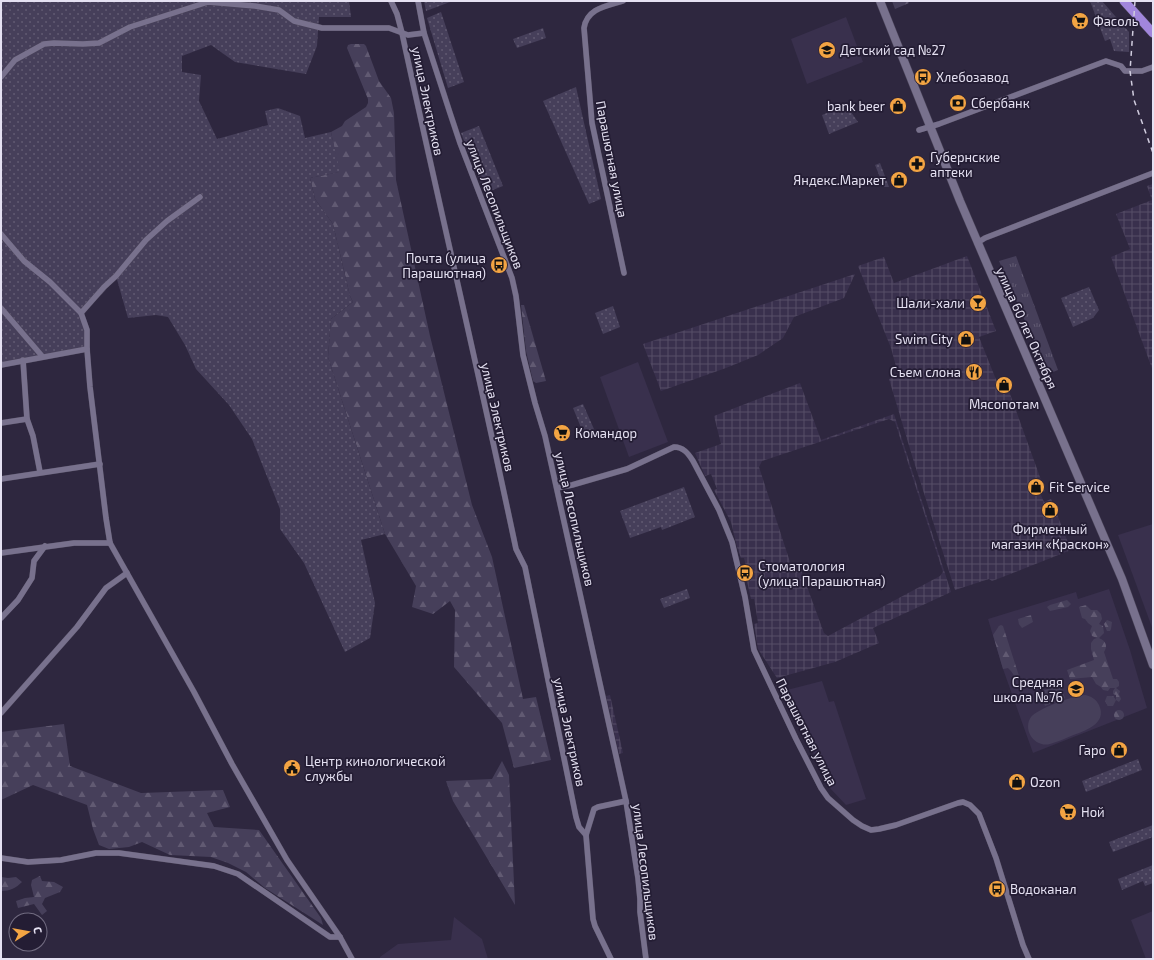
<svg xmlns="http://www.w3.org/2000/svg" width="1154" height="960" font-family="'Exo 2',sans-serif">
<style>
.built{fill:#39304d}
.industrial{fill:url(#industrial-grid);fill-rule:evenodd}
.grass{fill:url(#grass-tufts)}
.forest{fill:url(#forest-firs)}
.park{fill:url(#park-dots)}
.pitch{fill:#463f5a}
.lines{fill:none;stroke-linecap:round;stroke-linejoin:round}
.minor-casing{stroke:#4c465a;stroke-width:6}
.secondary-casing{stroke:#4c465a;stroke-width:9}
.trunk-casing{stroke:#4c465a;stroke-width:10}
.minor{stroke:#78718d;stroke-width:5.5}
.secondary{stroke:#78718d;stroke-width:8}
.trunk{stroke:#a186dc;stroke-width:9}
.rail{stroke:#d0ccde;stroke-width:1.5;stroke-dasharray:5 5;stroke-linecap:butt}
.labels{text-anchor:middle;stroke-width:3.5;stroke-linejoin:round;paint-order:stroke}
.poi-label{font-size:13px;fill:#e5e1f2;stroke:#241d34;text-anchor:start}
.street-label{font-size:13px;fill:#e5e1f2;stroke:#241d34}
</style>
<defs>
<pattern id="industrial-grid" width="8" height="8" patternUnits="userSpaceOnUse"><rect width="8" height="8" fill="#39304d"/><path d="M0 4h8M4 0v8" fill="none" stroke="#564e67"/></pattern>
<pattern id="grass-tufts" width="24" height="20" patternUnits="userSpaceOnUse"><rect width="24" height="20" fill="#463f5a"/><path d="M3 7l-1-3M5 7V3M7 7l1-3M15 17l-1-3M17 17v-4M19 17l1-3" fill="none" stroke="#615a72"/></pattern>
<pattern id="forest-firs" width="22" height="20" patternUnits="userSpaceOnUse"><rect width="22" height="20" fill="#463f5a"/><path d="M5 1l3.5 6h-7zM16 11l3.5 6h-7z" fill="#615a72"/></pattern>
<pattern id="park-dots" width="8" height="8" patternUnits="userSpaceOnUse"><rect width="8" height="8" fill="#463f5a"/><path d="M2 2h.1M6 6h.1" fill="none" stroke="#615a72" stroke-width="1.8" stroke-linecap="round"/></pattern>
</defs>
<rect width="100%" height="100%" fill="#2e273f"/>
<!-- built -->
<g class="built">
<path d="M846 17 863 62 807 84 791 39Z"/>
<path d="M638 362 668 442 629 457 600 377Z"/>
<path d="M1153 524V630L1118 535Z"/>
<path d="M1109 589 1130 650 1147 708 1033 753 1003 669 988 619 1076 592 1078 599Z"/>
<path d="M822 681 829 702 834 701 866 799 846 805 829 787 785 692 787 690Z"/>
<path d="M1153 911V959H1146L1131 920Z"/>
<path d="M454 917 482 939 488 959H380V957L398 944 451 940Z"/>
</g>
<!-- industrial -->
<g class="industrial">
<path d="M1153 184V371L1111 257 1130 249 1116 214 1152 200 1147 186Z"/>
<path d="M967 256 996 331 979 337 997 382 1005 380 1045 491 1040 493 1044 502 1051 499 1071 550 1000 578 992 581 989 579 955 590 913 459 889 379 898 374 891 348 858 266 884 257 894 283Z"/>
<path d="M855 274 844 298 794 317 783 338 758 355 726 368 661 391 643 344Z"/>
<path d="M800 383 821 440 894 414 951 592 873 628 879 643 835 662 777 678 758 649 754 624 758 623 755 604 754 599H751L746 577 748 574 744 558H741L737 547 731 522 714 490 717 489 711 474 705 476 695 453 721 444 714 416ZM889 419 895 422 943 572 940 576 828 636 824 633 798 562 791 565 759 467 762 461Z"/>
<path d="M610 695 623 753 619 754 606 696Z"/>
</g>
<!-- grass -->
<path class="grass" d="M1016 256 1058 370 1048 374 999 261Z"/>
<!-- forest -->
<g class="forest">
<path d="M892 1H908L909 3 895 9Z"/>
<path d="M351 44H364L366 46 379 81 391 98 394 113 396 180 430 336 472 505 492 557 523 699 536 697 551 760 514 768 502 723 454 667 455 610 450 601 433 614 412 607 416 586 385 534 328 357 331 319 353 302 350 296 333 224 315 199 310 178 339 172 331 132 342 126 345 121 366 107 368 103V99L347 48 348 45Z"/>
<path d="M521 305H524L546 381 536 383 533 381 526 351Z"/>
<path d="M1067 600 1071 604 1068 607 1050 611 1047 607 1050 605Z"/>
<path d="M1086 605 1091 610H1097L1101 614 1102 619 1099 624 1103 626 1104 633 1099 638C1106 641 1108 646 1104 652L1113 679H1117L1119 682V686L1116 688 1120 691 1119 694 1121 699 1119 702 1116 700 1113 706H1108L1105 701 1107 696H1113L1116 700V695L1113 694V691L1115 688H1110L1108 691 1103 690 1101 687 1096 684 1092 677 1070 679 1067 670 1094 660 1091 649V643L1094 639 1097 638 1092 636 1090 631 1092 626 1088 623 1085 619 1082 618 1079 607Z"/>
<path d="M1031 615 1033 622 1022 628 1019 624 1018 619Z"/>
<path d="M1107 620 1112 622 1111 629 1110 631H1107L1104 624Z"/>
<path d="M1001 625 1003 626 1019 676 1015 677 1011 671 1008 668 1003 669 993 635 999 626Z"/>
<circle cx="1119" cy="715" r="5"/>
<path d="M64 724 70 766 141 793 223 790 230 807 207 813 214 827 259 830 321 918 323 925 265 888 246 872 228 863 211 857 170 855 142 842 129 847 109 849 99 845 93 829 87 805 33 785 1 800V732Z"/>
<path d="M502 761 509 775 515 905 453 801 446 781 492 779Z"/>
<path d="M40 876 42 881 54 882 63 887 60 892 45 898 42 904 47 911 42 915 34 904 18 908 16 901 25 898 34 897 31 885 32 880Z"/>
<path d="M1 877 8 878 16 877 22 882C16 888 10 891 1 891Z"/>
</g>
<!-- park -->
<g class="park">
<path d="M1 1H349L351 17H319L317 46 306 74 235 62 211 45 182 56V72L201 75 199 101 217 139 268 125 265 111 278 108 300 116 305 138 331 132 340 172 310 178 315 199 333 224 350 296 353 302 331 319 328 357 385 534 361 540 375 603 370 638 345 652 304 563 280 529V509L252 439 229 405 196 369 185 345 168 317 156 315 128 318 116 276 104 292 81 313 87 330V349L1 365Z"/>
<path d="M424 1H449L450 2 426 11Z"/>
<path d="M1090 1H1102L1129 32V52L1114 51 1110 39 1105 41Z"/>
<path d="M441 12 464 82 448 88 427 18Z"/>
<path d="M543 28 546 38 517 48 513 39Z"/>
<path d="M576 87 601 199 589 204 543 101Z"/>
<path d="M846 105 858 122 829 134 822 115Z"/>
<path d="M479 126 503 186 485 193 461 133Z"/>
<path d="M880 163 889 187H884L875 165Z"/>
<path d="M1089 287 1099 310 1093 318 1073 327 1061 298Z"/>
<path d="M613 306 620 327 603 334 595 313Z"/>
<path d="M583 404 597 436 586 440 573 408Z"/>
<path d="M684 487 695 517 662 530 661 527 630 538 620 511Z"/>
<path d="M687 589 690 598 664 608 660 599Z"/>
<path d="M1138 759 1142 770 1086 792 1082 781Z"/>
<path d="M1153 825V837L1113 852 1109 842Z"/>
<path d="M1153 865V883L1145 886 1143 881 1122 890 1118 879Z"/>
</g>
<!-- pitch -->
<g class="pitch">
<path d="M1060 684 1065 698 1045 706 1040 692Z"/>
<path d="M1085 695C1091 696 1096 699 1099 705 1108 724 1084 731 1071 736 1064 739 1057 742 1050 744 1035 748 1022 730 1031 717 1037 709 1075 695 1085 695Z"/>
</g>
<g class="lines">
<!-- minor casing -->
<g class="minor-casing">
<g id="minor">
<path d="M391 1 397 14 402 33C439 205 480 377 516 549L525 567 576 817 579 827 586 835"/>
<path d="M418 1 424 33 450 113 460 143 512 278 516 296 523 355 535 403 545 436 626 801 638 878 640 899V912L646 959"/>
<path d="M623 1C607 6 587 8 584 28L592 123 624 273"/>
<path d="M1 77 15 60 44 44 54 43 83 44 99 43 130 27 208 2 255 6 279 10 294 21 322 28H389L408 35 424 33"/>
<path d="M919 130 939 124 1106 61 1121 66 1125 71H1142L1153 67"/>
<path d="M1 234 24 261 50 282 81 313 87 330V349L90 387 106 518 110 543 194 692 232 764 287 860 340 937 352 959"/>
<path d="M977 243 985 238 1153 173"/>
<path d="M1 308 42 356"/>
<path d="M81 313 104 287 116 276 146 240 167 221 200 197"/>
<path d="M23 360 27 419 33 436 40 472"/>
<path d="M1 365 87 349"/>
<path d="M1 423 27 419"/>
<path d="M1 479 100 464"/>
<path d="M557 488 572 485 627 469 674 447C683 447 688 453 693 461L719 510 732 542 745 597 754 650 796 739 821 788 828 798 853 820 862 826 871 830 879 829 896 825 958 803 963 802 970 805 979 814 996 858 1023 945 1029 959"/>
<path d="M1 553 74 543H110"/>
<path d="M1 618 18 600 32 578 34 561 45 546"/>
<path d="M1 713 77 627 106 588 127 573"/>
<path d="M1 858 28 862 61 860 96 853H119L214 866 238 874 330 937H340"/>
<path d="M611 959 595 926 593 919 586 835 594 809 598 807 626 801"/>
</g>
</g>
<!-- secondary casing -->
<g class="secondary-casing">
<path id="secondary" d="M880 1 960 201 1122 579 1153 665"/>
</g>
<!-- trunk casing -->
<g class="trunk-casing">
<path id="trunk" d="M1124 1 1153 33"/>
</g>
<!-- minor -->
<use href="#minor" class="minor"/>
<!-- secondary -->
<use href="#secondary" class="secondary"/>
<!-- trunk -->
<use href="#trunk" class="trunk"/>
<!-- rail -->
<path class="rail" d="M1135 1 1130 71 1134 100 1153 153"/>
</g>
<!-- icons -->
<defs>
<g id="supermarket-disc" transform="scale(0.9)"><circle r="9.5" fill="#f3a443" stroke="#241d34"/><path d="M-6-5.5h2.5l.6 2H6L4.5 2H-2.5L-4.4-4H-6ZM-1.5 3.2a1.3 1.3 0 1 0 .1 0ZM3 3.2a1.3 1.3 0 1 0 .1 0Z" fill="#111"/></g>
<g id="school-disc" transform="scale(0.9)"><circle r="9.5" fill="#f3a443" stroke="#241d34"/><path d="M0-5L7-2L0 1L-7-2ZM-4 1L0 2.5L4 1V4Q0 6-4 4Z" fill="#111"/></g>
<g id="bus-disc" transform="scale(0.9)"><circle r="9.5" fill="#f3a443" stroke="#241d34"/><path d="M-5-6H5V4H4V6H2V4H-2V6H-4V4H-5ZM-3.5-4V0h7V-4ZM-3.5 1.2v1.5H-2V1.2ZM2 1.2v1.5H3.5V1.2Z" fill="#111"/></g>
<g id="bank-disc" transform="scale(0.9)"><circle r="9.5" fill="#f3a443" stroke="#241d34"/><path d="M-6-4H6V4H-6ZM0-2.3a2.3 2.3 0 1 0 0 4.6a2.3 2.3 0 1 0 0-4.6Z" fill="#111"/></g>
<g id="shop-disc" transform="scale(0.9)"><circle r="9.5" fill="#f3a443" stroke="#241d34"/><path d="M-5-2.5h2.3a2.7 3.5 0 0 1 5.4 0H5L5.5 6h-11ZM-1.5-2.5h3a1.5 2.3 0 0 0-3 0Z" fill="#111"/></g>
<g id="pharmacy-disc" transform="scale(0.9)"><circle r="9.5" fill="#f3a443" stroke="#241d34"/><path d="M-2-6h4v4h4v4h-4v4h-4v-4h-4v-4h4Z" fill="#111"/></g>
<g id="bar-disc" transform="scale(0.9)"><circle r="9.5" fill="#f3a443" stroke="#241d34"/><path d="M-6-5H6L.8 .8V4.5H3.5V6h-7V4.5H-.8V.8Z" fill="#111"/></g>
<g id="restaurant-disc" transform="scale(0.9)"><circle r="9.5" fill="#f3a443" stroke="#241d34"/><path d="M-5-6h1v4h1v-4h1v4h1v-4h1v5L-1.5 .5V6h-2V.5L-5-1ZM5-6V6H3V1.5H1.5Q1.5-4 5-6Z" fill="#111"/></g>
<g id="civic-disc" transform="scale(0.9)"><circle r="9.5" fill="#f3a443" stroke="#241d34"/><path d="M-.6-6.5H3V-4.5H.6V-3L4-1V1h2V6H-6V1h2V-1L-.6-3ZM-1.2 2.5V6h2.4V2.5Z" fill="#111"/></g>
</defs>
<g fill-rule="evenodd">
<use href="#supermarket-disc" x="1080" y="21"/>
<use href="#school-disc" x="827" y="50"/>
<use href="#bus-disc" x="923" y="77"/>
<use href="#bank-disc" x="958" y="103"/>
<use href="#shop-disc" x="898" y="106"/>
<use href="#pharmacy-disc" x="917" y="164"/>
<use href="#shop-disc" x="899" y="180"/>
<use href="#bus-disc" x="499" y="265"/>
<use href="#bar-disc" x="978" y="303"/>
<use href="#shop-disc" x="966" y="339"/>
<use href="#restaurant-disc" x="974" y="372"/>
<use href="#shop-disc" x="1004" y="385"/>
<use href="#supermarket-disc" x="562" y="433"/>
<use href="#shop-disc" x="1036" y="487"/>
<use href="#shop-disc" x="1050" y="510"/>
<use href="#bus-disc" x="745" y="573"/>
<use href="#school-disc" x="1076" y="689"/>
<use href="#shop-disc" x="1119" y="750"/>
<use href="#civic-disc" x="292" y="768"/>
<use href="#shop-disc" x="1017" y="782"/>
<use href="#supermarket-disc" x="1068" y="812"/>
<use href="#bus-disc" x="997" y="889"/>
</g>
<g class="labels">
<!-- poi labels -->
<g class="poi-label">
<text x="1093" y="26">Фасоль</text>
<text x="840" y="55">Детский сад №27</text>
<text x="936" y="82">Хлебозавод</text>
<text x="971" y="108">Сбербанк</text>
<text x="885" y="111" text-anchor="end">bank beer</text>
<text x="930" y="162">Губернские<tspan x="930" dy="15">аптеки</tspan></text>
<text x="886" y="185" text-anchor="end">Яндекс.Маркет</text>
<text x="486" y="263" text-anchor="end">Почта (улица<tspan x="486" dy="15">Парашютная)</tspan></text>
<text x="965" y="308" text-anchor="end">Шали-хали</text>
<text x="953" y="344" text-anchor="end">Swim City</text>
<text x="961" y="377" text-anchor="end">Съем слона</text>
<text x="1004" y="409" text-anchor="middle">Мясопотам</text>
<text x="575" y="438">Командор</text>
<text x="1049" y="492">Fit Service</text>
<text x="1050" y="534" text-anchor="middle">Фирменный<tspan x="1050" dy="15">магазин «Краскон»</tspan></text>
<text x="758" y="571">Стоматология<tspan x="758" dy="15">(улица Парашютная)</tspan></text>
<text x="1063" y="687" text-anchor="end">Средняя<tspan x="1063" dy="15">школа №76</tspan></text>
<text x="1106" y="755" text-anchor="end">Гаро</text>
<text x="305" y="766">Центр кинологической<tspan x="305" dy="15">службы</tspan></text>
<text x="1030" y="787">Ozon</text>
<text x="1081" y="817">Ной</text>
<text x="1010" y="894">Водоканал</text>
</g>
<!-- street labels -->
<g class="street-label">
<text transform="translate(428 101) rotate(78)" y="5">улица Электриков</text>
<text transform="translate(612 159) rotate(79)" y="5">Парашютная улица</text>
<text transform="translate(495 204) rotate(69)" y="5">улица Лесопильщиков</text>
<text transform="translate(1027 328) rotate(66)" y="5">улица 60 лет Октября</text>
<text transform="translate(498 417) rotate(77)" y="5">улица Электриков</text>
<text transform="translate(575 519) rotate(77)" y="5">улица Лесопильщиков</text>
<text transform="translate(570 732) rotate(78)" y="5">улица Электриков</text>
<text transform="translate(807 732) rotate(63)" y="5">Парашютная улица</text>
<text transform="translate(646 872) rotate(83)" y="5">улица Лесопильщиков</text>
</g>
</g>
<!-- border -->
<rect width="1154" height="960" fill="none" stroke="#e5e1f2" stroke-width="4"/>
<!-- north arrow -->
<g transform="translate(28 932) rotate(79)"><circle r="19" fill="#241d34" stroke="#716b80"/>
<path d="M0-3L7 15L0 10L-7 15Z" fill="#f3a443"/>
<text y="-6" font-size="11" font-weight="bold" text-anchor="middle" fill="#e5e1f2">С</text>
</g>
</svg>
